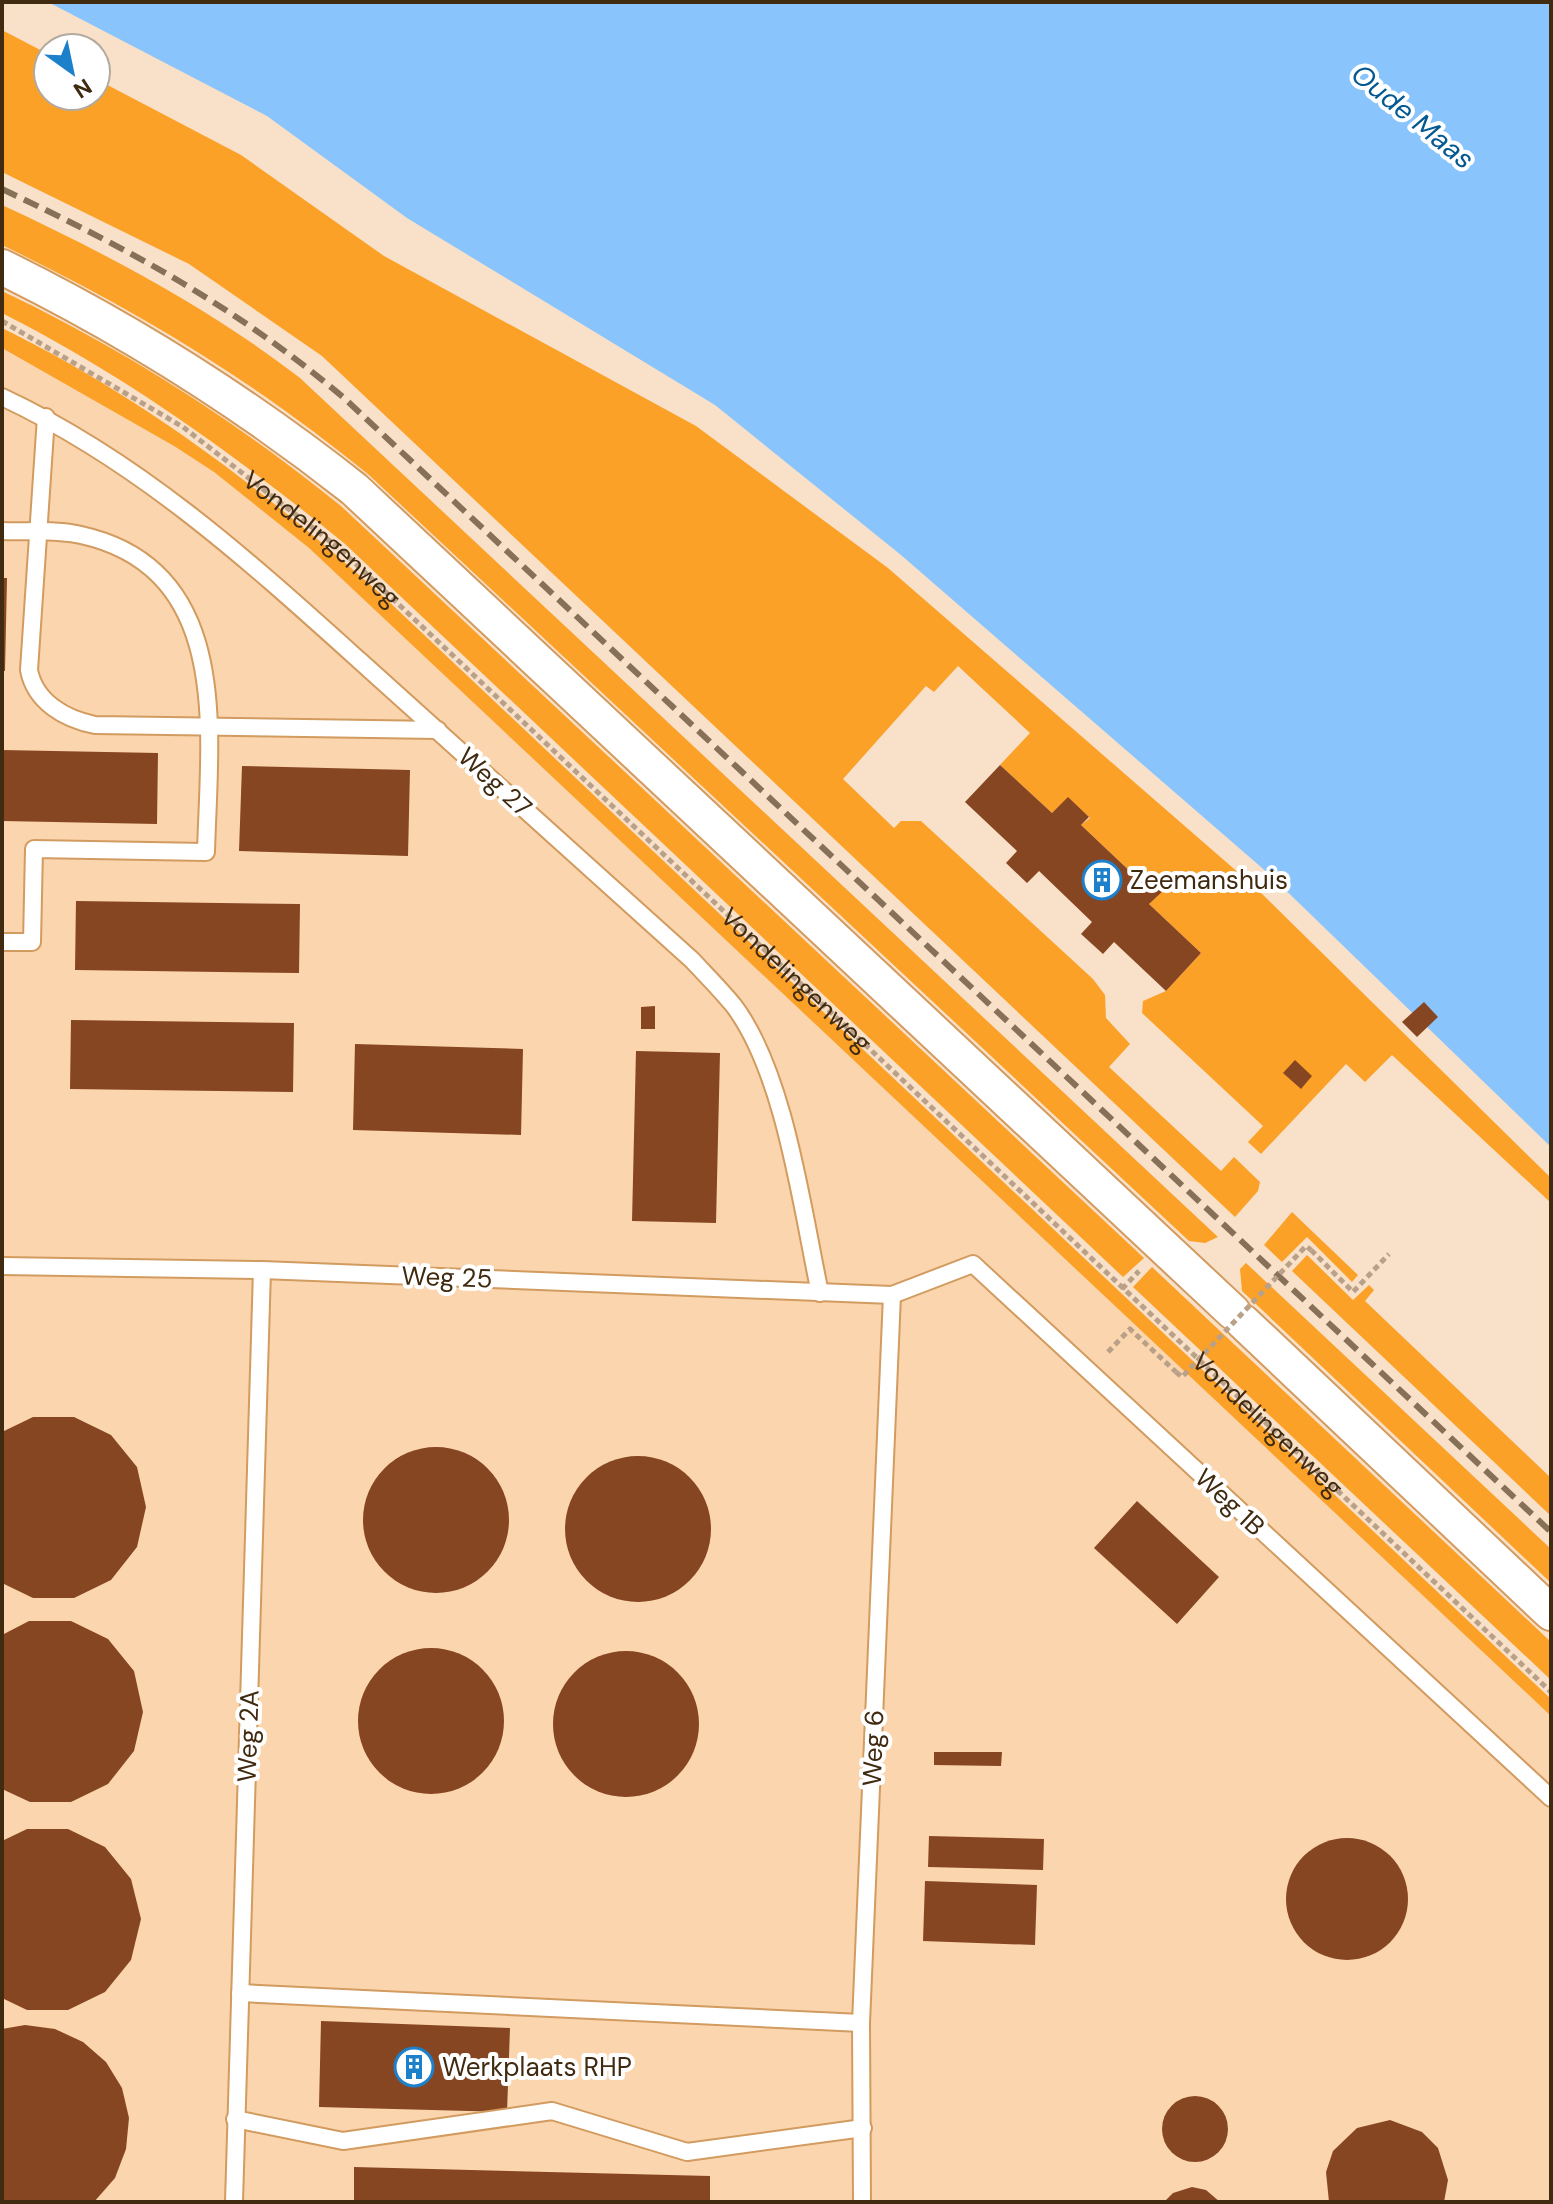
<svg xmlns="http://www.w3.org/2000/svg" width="1553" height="2204" font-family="'DM Sans',sans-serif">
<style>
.built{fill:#fbd5ae}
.green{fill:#fca127}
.water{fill:#89c5fc}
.building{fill:#874622}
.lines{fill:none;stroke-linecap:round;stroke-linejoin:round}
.lane-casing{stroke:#d29b5f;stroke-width:20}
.street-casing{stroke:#d29b5f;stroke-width:38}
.path{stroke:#b9a189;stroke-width:5;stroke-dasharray:6 4;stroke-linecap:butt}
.lane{stroke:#fff;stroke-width:16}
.street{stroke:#fff;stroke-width:34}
.rail{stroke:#877058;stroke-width:6;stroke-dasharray:16 8;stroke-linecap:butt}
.path-bridge{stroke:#b9a189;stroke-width:5;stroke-dasharray:6 4;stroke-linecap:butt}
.labels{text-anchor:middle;stroke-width:8;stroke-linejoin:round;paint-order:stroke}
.street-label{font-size:26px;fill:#402a10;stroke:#fff}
.poi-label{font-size:26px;fill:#402a10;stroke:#fff;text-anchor:start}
.water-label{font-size:28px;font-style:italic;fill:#045993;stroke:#fff}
</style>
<rect width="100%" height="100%" fill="#f8e0c9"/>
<!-- built -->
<path class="built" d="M2 348 174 446 214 472 309 548 1551 1716V2202H2Z"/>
<!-- green -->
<g class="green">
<path d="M2 30 48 54V96H96V79L241 155 384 256 696 426 888 568 1256 888 1551 1178V1203L1392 1055 1365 1082 1346 1064 1261 1154 1248 1142 1263 1126 1142 1013 1143 1001 1166 991 1201 953 1149 904 1164 888 1142 867 1136 877 1081 825 1090 818 1068 798 1052 813 1000 765 1030 733 958 666 934 692 926 686 843 779 894 828 901 821H921L1093 979 1105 995 1106 1018 1130 1044 1109 1067 1221 1171 1234 1157 1260 1182 1258 1191 1235 1217 322 356 189 264 2 172Z"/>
<path d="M2 205C107 254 208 307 300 378L1218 1237 1205 1243 1189 1241 369 475C253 380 136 310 2 245Z"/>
<path d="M2 291C124 349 236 421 341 506L1144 1258 1123 1277 345 544C237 456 126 376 2 313Z"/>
<path d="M2 328C143 397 267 492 384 597L1551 1699V1716L309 548 214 472 174 446 2 348Z"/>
<path d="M1292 1212 1358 1275 1352 1282 1307 1237 1282 1262 1264 1245Z"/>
<path d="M1307 1255 1353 1300 1369 1285 1374 1290 1365 1301 1551 1478V1516L1292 1271Z"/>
<path d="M1246 1263 1551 1549V1583L1242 1291 1240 1269Z"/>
<path d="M1152 1267 1551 1642V1680L1133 1287Z"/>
</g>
<!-- water -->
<path class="water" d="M48 2H1551V1147L1269 874 901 555 715 405 407 218 267 116Z"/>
<!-- building -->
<g class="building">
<path d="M2 578H7L5 671H2Z"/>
<path d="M2 750 158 753 157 824 2 821Z"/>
<path d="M1000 765 1052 813 1068 797 1089 817 1081 825 1136 877 1143 869 1165 889 1149 904 1201 953 1166 991 1114 942 1103 954 1081 934 1092 922 1039 871 1027 883 1006 863 1017 851 965 802Z"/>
<path d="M242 766 410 770 408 856 239 851Z"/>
<path d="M76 901 300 904 299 973 75 970Z"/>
<path d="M1424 1002 1438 1017 1417 1037 1402 1022Z"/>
<path d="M655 1006V1029H641V1007Z"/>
<path d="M71 1020 294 1023 293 1092 70 1089Z"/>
<path d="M355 1044 523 1049 521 1135 353 1130Z"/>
<path d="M636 1051 720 1053 716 1223 632 1221Z"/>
<path d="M1295 1060 1312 1076 1301 1089 1283 1073Z"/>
<path d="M33 1417H74L111 1435 137 1467 146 1507 137 1547 111 1580 74 1598H33L2 1583V1432Z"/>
<circle cx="436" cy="1520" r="73"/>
<circle cx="638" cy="1529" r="73"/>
<path d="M1137 1501 1219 1577 1177 1624 1094 1548Z"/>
<path d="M29 1621H71L108 1639 134 1671 143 1712 134 1751 108 1784 71 1802H30L2 1789V1635Z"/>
<circle cx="431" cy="1721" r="73"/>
<circle cx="626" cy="1724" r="73"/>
<path d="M934 1752H1002L1001 1766 934 1765Z"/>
<path d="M27 1829H68L105 1847 131 1879 141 1919 131 1960 105 1992 68 2010H27L2 1998V1841Z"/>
<path d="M929 1836 1044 1839 1043 1870 928 1867Z"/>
<circle cx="1347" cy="1899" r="61"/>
<path d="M925 1881 1037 1885 1035 1945 923 1941Z"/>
<path d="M321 2021 510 2028 507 2112 319 2107Z"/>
<path d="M25 2025 55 2029 83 2042 106 2062 122 2088 129 2118 126 2149 115 2178 94 2202H2V2029Z"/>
<circle cx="1195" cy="2129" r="33"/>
<path d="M1390 2120 1422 2132 1438 2148 1448 2180 1444 2202H1329L1326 2172 1333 2151 1357 2128Z"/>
<path d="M354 2167 710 2176V2202H354Z"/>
<path d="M1192 2187 1206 2190 1220 2202H1164L1173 2193Z"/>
</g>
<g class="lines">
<!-- lane casing -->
<g class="lane-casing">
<g id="lane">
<path d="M2 397C139 461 249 561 360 661 471 761 582 860 692 960 706 975 721 990 734 1006 785 1074 802 1209 820 1293"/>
<path d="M46 417 29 670C35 702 65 719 95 725L438 730"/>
<path d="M2 531C27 532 57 529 81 535 234 569 209 735 206 852L34 849 32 942H2"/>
<path d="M2 1266 262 1270 892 1295 973 1264 1551 1798"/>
<path d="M240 1993 861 2023"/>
<path d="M235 2119 343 2141 552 2111 687 2152 863 2128"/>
<path d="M234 2202 262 1270"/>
<path d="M862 2202 861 2023 892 1295"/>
</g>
</g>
<!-- street casing -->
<g class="street-casing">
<g id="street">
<path d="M2 267C128 329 244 402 354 489L1233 1312"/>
<path d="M1243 1322 1551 1613"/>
</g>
</g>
<!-- path -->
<g class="path">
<path id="s1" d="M2 321 183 427 340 549 1551 1692"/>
<path d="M1311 1250 1353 1292 1389 1254"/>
<path d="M1122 1289 1139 1271"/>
<path d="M1108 1352 1130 1329 1176 1372"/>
</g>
<!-- lane -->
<use href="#lane" class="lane"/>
<!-- street -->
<use href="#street" class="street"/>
<!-- rail -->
<path class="rail" d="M2 189C131 250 233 305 343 397L1551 1532"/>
<!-- path-bridge -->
<path class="path-bridge" d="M1176 1372 1182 1377 1306 1246 1311 1250"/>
</g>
<!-- icons -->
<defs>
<g id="building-ring" transform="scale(2)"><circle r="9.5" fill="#fff" stroke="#1c80cb" stroke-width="1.5"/><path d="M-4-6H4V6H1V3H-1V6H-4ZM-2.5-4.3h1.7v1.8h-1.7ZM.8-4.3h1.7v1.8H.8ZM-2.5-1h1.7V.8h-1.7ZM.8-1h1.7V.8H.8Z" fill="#1c80cb"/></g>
</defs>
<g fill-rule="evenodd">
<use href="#building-ring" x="1102" y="880"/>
<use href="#building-ring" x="414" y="2067"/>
</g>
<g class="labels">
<!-- street labels -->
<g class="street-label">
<text dy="9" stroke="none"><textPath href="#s1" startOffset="388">Vondelingenweg</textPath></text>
<text transform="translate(495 782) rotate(42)" y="9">Weg 27</text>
<text dy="9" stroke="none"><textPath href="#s1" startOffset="1036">Vondelingenweg</textPath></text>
<text transform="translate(447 1277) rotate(2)" y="9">Weg 25</text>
<text dy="9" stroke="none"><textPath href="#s1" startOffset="1684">Vondelingenweg</textPath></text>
<text transform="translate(1230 1502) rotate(43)" y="9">Weg 1B</text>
<text transform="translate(248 1736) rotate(-88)" y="9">Weg 2A</text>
<text transform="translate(873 1748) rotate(-88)" y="9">Weg 6</text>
</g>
<!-- poi labels -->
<g class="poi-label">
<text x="1130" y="889">Zeemanshuis</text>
<text x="442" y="2076">Werkplaats RHP</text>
</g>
<!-- water labels -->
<g class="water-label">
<text transform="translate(1413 116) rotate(39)" y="10">Oude Maas</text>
</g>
</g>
<!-- border -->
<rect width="1553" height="2204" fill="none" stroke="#402a10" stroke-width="8"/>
<!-- north arrow -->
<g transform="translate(72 72) rotate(147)"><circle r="38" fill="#ffffff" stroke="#b3aa9f" stroke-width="2"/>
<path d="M0-6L14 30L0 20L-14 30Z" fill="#1c80cb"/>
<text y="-12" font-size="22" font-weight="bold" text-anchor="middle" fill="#402a10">N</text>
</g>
</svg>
